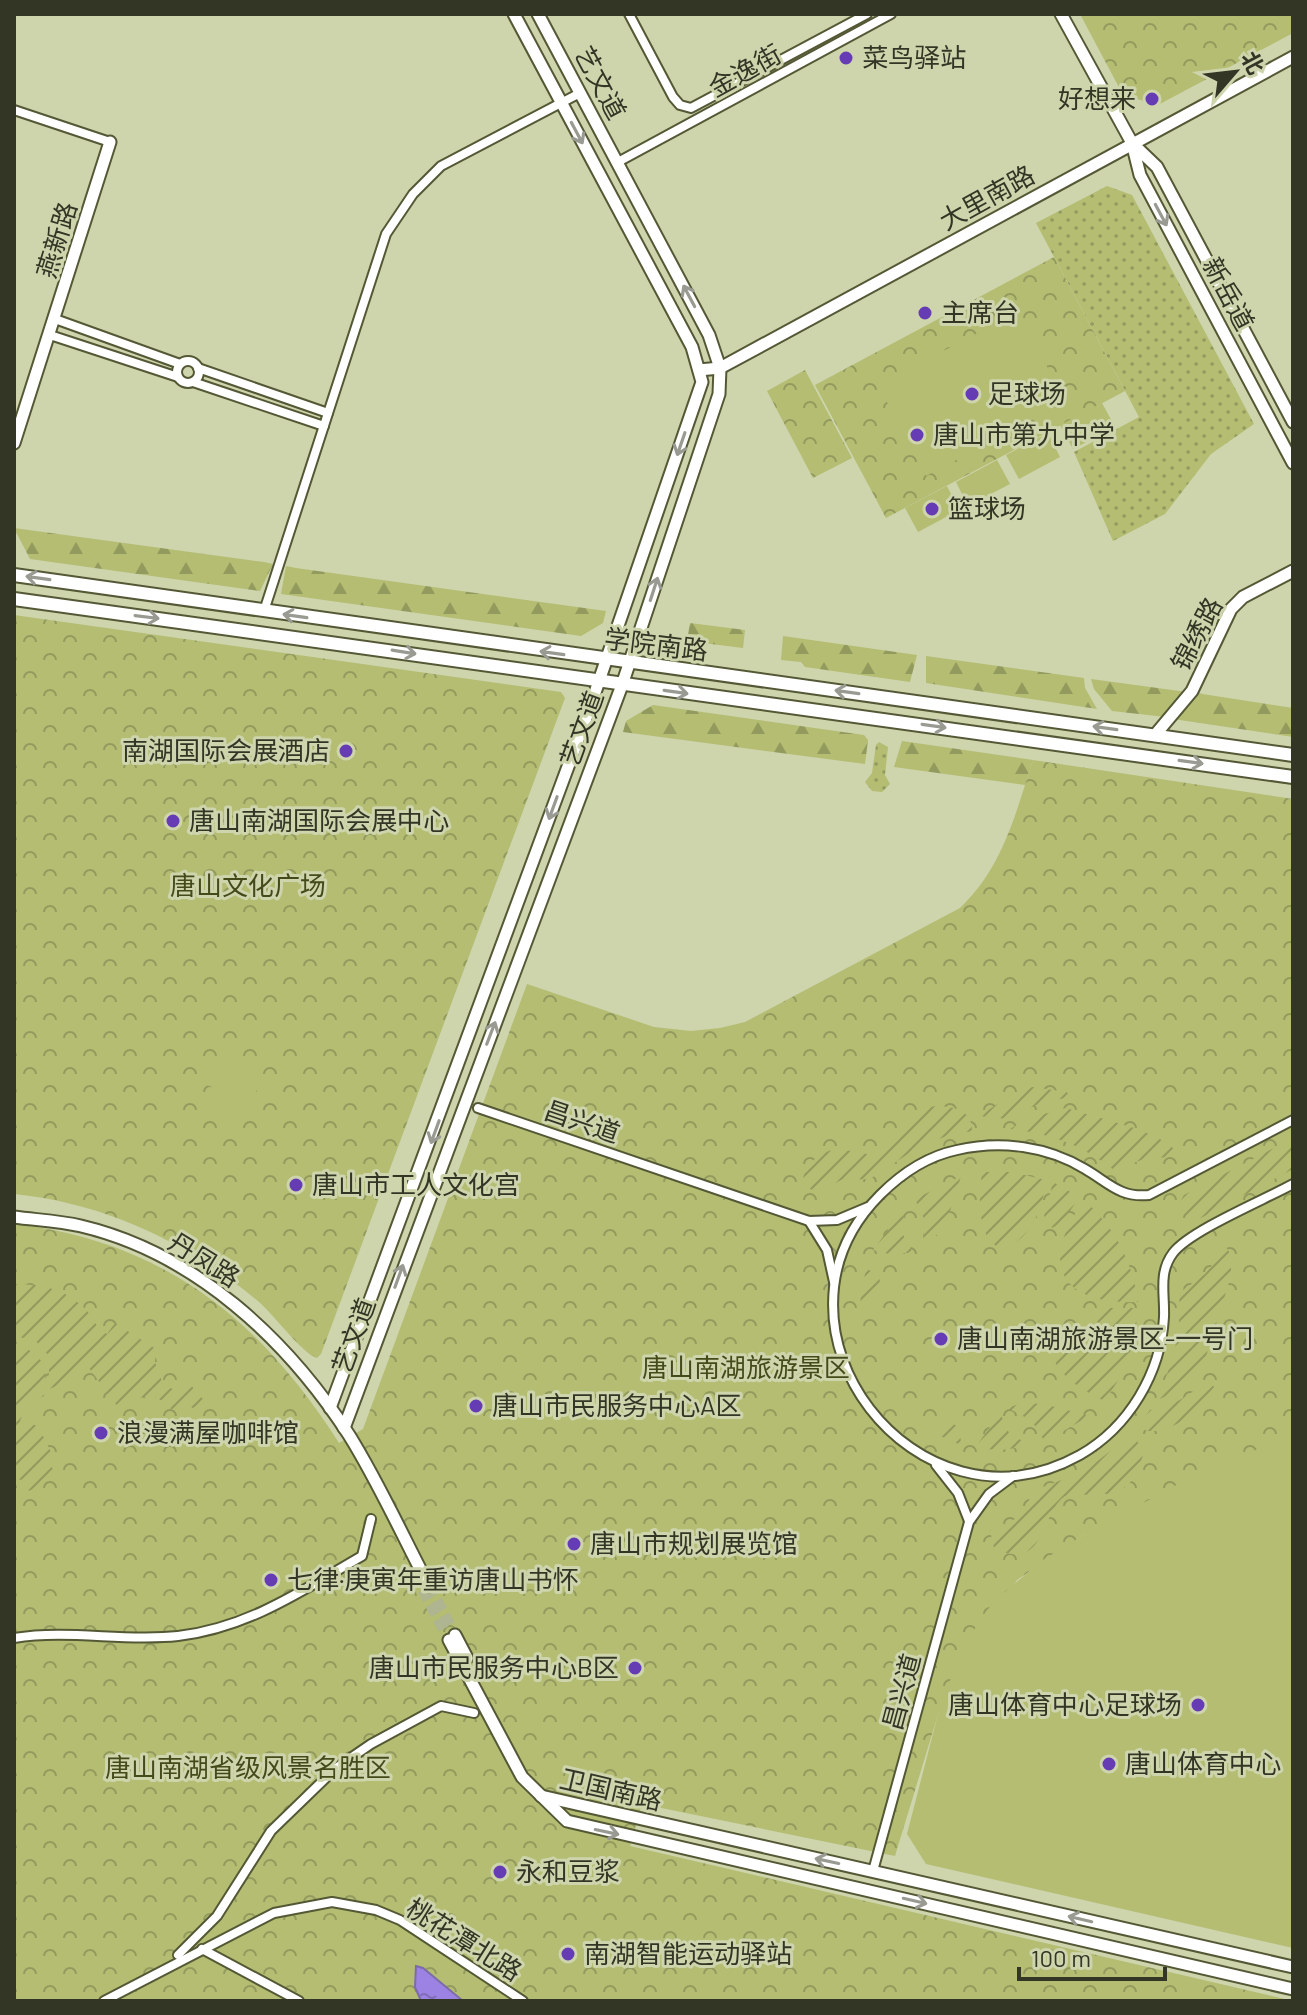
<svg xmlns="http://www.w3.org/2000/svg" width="1307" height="2015" font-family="Barlow,'Noto Sans SC',sans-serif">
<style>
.grass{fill:url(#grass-dots)}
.forest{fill:url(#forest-firs)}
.park{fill:url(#park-crowns)}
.garden{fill:url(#garden-furrows)}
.pitch{fill:#b4bd72}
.water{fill:url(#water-ripples);stroke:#7c6caa;stroke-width:2}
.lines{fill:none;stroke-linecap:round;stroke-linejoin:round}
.secondary-tunnel{stroke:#afb491;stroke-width:11;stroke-dasharray:11 5.5;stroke-linecap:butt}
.street-casing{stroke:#545835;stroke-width:12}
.secondary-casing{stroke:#545835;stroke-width:15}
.primary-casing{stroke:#545835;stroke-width:16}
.street{stroke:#fff;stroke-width:8}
.secondary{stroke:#fff;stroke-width:11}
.primary{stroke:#fff;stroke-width:12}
.oneway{stroke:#999a92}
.poi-dot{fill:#663cb4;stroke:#ced4ac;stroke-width:3}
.labels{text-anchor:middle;stroke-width:6;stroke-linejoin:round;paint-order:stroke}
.poi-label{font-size:26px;fill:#333525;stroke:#ced4ac;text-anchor:start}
.street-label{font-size:26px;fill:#333525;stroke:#ced4ac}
.park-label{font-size:26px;fill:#454a1b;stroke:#ced4ac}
</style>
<defs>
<pattern id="grass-dots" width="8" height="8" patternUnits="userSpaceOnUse" patternTransform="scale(2)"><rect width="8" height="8" fill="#b4bd72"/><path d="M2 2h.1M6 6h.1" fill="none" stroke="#939a5d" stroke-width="1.8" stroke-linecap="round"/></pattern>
<pattern id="forest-firs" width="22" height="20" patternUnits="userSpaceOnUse" patternTransform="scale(2)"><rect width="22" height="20" fill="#b4bd72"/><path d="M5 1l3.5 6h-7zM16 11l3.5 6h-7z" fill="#939a5d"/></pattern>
<pattern id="park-crowns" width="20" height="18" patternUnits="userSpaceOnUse" patternTransform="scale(2)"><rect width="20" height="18" fill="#b4bd72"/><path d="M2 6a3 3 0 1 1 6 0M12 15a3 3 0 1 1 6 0" fill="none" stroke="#939a5d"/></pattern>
<pattern id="garden-furrows" width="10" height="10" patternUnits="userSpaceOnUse" patternTransform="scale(2)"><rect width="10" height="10" fill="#b4bd72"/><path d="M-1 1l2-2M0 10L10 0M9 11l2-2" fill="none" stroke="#939a5d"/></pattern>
<pattern id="water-ripples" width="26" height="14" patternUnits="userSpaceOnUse" patternTransform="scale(2)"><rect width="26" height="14" fill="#9c83e3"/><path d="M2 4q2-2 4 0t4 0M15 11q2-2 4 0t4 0" fill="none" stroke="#806cb8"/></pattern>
</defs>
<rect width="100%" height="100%" fill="#ced4ac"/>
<!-- grass -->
<g class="grass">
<path d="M1107 186 1132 195 1254 424 1211 454 1165 514 1113 541 1074 452 1139 417 1036 223Z"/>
<path d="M879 742 888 747 885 775 890 784 882 792 872 791 865 782 872 773 876 745Z"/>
</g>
<!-- forest -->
<g class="forest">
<path d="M14 528 264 562 273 564 260 591 30 559Z"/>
<path d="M286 566 296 568 606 611 603 623 581 636 281 594Z"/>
<path d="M690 623 745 630 743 648 687 641Z"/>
<path d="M783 636 917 655 910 682 805 667 801 662 781 660Z"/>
<path d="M926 656 1084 678 1085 688 1097 709 926 683Z"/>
<path d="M1091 679 1187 692 1166 717 1112 711 1094 689Z"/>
<path d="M1196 693 1293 708V737L1173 719Z"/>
<path d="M653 705 864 735 868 740 865 764 623 732 626 721Z"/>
<path d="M902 741 1033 760 1025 785 894 767Z"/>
</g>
<!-- park -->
<g class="park">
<path d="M1080 14H1293V33L1158 105 1123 95Z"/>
<path d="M1054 257 1125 391 886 518 815 385Z"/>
<path d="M805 370 852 458 813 478 767 391Z"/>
<path d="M14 615 561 692 565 698 321 1354 317 1358C303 1354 273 1314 259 1302 190 1244 106 1203 14 1194Z"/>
<path d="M1033 760 1293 799V1445H1278L1082 1536 1017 1580 944 1695 895 1856 642 1804 630 1846 1293 2001H14V1224C163 1241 260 1319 339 1443L363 1429 527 984 654 1027 691 1031 720 1028 745 1022 960 908C1003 867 1015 815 1033 760Z"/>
</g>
<!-- garden -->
<g class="garden">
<path d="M1032 1087 1067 1092 1069 1097 1038 1104 1008 1119 979 1116 1013 1094Z"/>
<path d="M938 1106C955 1107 972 1110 972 1131L946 1136 914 1150 870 1179 841 1180 817 1193 804 1185C802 1176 805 1169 812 1162 831 1140 853 1154 877 1155 905 1140 896 1109 938 1106Z"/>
<path d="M1066 1108C1092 1117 1170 1132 1179 1156L1144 1159 1114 1170C1083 1145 1049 1133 1010 1129L1029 1118Z"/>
<path d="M1293 1138V1169L1197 1220 1187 1219 1179 1204 1184 1195Z"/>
<path d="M982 1172H1012L1046 1180C1043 1208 1032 1236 1005 1249 975 1245 979 1193 982 1172Z"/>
<path d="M961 1176C953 1203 947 1232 922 1248L925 1221 915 1199Z"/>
<path d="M1053 1182 1079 1197 1063 1222 1052 1228 1044 1216Z"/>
<path d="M1084 1200C1115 1228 1132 1260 1138 1302 1060 1305 1038 1264 1084 1200Z"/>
<path d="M904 1209 902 1233 913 1252 893 1255 873 1250Z"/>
<path d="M1226 1247 1231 1255V1276L1203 1366 1175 1392 1155 1401C1173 1366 1182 1332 1179 1293L1205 1274Z"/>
<path d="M866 1268 879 1276 881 1289 860 1303Z"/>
<path d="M16 1284C44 1285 67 1289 87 1311 95 1320 96 1329 107 1334L115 1323 156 1349 155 1362 163 1385 175 1390 190 1384 207 1404 192 1408 187 1401 172 1410C154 1389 139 1395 121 1411L89 1368 74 1379 49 1389V1356L34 1339 16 1337Z"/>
<path d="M1100 1308H1138L1135 1337 1101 1326 1094 1318Z"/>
<path d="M1085 1331 1117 1335 1134 1345 1124 1371 1105 1401C1081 1390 1057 1375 1049 1349L1059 1337Z"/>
<path d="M14 1347 29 1350 46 1365 44 1396 27 1404 20 1421 38 1426 53 1456 50 1464 56 1475 29 1491 23 1480 14 1479Z"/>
<path d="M1208 1377 1214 1387C1202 1409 1164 1443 1138 1427L1150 1410C1172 1407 1194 1394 1208 1377Z"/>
<path d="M1021 1403 1044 1404 1089 1416 1045 1442 1032 1421 1008 1408Z"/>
<path d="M1000 1413 1009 1433 1031 1446 1000 1450 975 1448Z"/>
<path d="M950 1422 960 1428 961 1445 931 1432Z"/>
<path d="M1134 1433 1143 1455C1129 1506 1103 1491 1065 1496 1041 1511 1046 1574 994 1548L990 1531 1019 1517 1035 1490 1083 1472Z"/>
</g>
<!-- pitch -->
<g class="pitch">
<path d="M1018 312 1066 402 926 476 878 385Z"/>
<path d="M1102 403 1115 427 1073 449 1060 425Z"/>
<path d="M1048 433 1060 457 1019 479 1006 455Z"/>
<path d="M997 460 1010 484 968 506 956 482Z"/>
<path d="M947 486 959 510 918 532 905 508Z"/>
<path d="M214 1058 262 1076 244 1125 204 1109 212 1087 204 1084Z"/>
<path d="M1278 1445H1293V1948L926 1864 907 1834 943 1695 978 1622 996 1599 1043 1560 1082 1536 1230 1456Z"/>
</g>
<!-- water -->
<path class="water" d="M416 1966 423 1968 463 2001H421L415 1987Z"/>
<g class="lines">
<!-- secondary-tunnel -->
<g class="secondary-tunnel">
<path d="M429 1586 455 1635"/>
<path d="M423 1590 449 1640"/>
</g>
<!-- street casing -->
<g class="street-casing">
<g id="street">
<path d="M629 14 673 97 680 105 691 108 867 14"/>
<path d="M14 110 110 142"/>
<path d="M618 162 891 14"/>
<path d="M55 319 180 364"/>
<path d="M50 335 178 377"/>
<circle cx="188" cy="372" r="11"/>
<path d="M198 368 328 413"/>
<path d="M193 382 324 426"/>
<path d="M264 611 386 234 413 194 441 166 580 93"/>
<path d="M478 1108 809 1221 837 1220 868 1207"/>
<path d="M1293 1120 1149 1195C1120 1198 1109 1183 1085 1169 1047 1146 1001 1140 957 1150 928 1156 901 1174 880 1195 749 1327 917 1546 1080 1455 1129 1427 1161 1373 1164 1317 1165 1294 1158 1273 1173 1253 1189 1231 1266 1199 1293 1184"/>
<path d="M809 1221 827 1250 834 1282"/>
<path d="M936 1465 958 1493 969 1521"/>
<path d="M14 1638C69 1629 123 1642 178 1636 248 1628 303 1590 362 1556L371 1519"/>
<path d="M873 1871 969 1522 989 1494 1013 1476"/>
<path d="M202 1949 299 2001"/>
<path d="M178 1955 217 1916 271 1831 336 1768 371 1744 441 1706 474 1713"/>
<path d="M104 2001 274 1913 332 1902 376 1910 400 1920 523 2001"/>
</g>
</g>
<!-- secondary casing -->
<g class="secondary-casing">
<g id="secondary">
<path d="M1061 14 1132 143 1140 175 1293 463"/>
<path d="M1133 144 1157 167 1293 422"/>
<path d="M699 370 720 368 1293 57"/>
<path d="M14 443 110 142"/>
<path d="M1155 735 1192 691 1231 609 1243 597 1293 571"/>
<path d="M14 1217C36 1220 59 1221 81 1226 195 1253 287 1339 349 1435 379 1483 403 1537 429 1586"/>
<path d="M330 1408 589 710 702 382 692 347 514 14"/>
<path d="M344 1428 622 685 719 394 720 368 709 335 538 14"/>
<path d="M455 1635 467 1658"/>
<path d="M449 1640 522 1777 567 1821 1293 1989"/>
<path d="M541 1796 1293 1967"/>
</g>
</g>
<!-- primary casing -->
<g class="primary-casing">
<g id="primary">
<path d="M14 575 1293 755"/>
<path d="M14 599 1293 777"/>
</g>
</g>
<!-- street -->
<use href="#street" class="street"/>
<!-- secondary -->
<use href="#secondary" class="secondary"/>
<!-- primary -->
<use href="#primary" class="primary"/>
</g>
<!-- one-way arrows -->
<defs><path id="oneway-shaft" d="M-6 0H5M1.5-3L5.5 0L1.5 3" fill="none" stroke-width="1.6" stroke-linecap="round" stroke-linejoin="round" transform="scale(2)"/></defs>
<g class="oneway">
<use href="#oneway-shaft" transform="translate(577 133) rotate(62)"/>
<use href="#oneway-shaft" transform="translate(1161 215) rotate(62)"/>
<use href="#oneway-shaft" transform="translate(689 296) rotate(-118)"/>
<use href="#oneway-shaft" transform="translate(681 444) rotate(109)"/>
<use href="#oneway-shaft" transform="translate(38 578) rotate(-172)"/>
<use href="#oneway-shaft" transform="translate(654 589) rotate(-72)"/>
<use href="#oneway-shaft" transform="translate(295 616) rotate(-172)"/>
<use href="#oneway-shaft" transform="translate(147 617) rotate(7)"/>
<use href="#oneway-shaft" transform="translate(404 652) rotate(9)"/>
<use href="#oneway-shaft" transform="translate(552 653) rotate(-172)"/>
<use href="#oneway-shaft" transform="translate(676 692) rotate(8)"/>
<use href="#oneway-shaft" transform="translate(847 692) rotate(-172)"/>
<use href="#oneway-shaft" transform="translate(934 726) rotate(8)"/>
<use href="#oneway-shaft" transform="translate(1105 728) rotate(-172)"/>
<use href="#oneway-shaft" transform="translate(1191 762) rotate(8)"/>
<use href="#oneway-shaft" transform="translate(553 808) rotate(110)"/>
<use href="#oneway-shaft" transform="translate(491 1033) rotate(-69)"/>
<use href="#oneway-shaft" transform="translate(435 1132) rotate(110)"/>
<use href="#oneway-shaft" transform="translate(399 1276) rotate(-70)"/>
<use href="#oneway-shaft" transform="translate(607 1832) rotate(12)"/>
<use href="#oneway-shaft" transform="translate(827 1861) rotate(-168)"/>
<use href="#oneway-shaft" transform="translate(915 1901) rotate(13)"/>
<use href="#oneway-shaft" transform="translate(1080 1919) rotate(-167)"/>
</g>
<!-- markers -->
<g class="poi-dot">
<circle cx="846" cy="58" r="8"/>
<circle cx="1152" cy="99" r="8"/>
<circle cx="925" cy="313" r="8"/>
<circle cx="972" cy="394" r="8"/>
<circle cx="917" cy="435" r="8"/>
<circle cx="932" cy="509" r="8"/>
<circle cx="346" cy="751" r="8"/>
<circle cx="173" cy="821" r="8"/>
<circle cx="296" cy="1185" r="8"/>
<circle cx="941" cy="1339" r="8"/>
<circle cx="476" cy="1406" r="8"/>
<circle cx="101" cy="1433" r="8"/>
<circle cx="574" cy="1544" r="8"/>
<circle cx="271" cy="1580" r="8"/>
<circle cx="635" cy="1668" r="8"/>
<circle cx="1198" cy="1705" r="8"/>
<circle cx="1109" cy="1764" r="8"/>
<circle cx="500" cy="1872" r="8"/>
<circle cx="568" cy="1954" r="8"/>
</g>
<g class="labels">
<!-- poi labels -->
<g class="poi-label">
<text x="862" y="67">菜鸟驿站</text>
<text x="1136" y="108" text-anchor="end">好想来</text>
<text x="941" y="322">主席台</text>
<text x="988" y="403">足球场</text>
<text x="933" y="444">唐山市第九中学</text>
<text x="948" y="518">篮球场</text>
<text x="330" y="760" text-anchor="end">南湖国际会展酒店</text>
<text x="189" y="830">唐山南湖国际会展中心</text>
<text x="312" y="1194">唐山市工人文化宫</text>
<text x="957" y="1348">唐山南湖旅游景区-一号门</text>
<text x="492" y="1415">唐山市民服务中心A区</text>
<text x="117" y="1442">浪漫满屋咖啡馆</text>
<text x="590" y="1553">唐山市规划展览馆</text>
<text x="287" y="1589">七律·庚寅年重访唐山书怀</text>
<text x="619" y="1677" text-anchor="end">唐山市民服务中心B区</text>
<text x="1182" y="1714" text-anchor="end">唐山体育中心足球场</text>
<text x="1125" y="1773">唐山体育中心</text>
<text x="516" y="1881">永和豆浆</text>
<text x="584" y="1963">南湖智能运动驿站</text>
</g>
<!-- street labels -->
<g class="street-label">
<text transform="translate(745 71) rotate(-29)" y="9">金逸街</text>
<text transform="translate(600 83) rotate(62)" y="9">艺文道</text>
<text transform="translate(987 198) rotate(-29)" y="9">大里南路</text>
<text transform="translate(57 240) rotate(-73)" y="9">燕新路</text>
<text transform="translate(1228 294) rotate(62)" y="9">新岳道</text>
<text transform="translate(1197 634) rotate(-62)" y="9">锦绣路</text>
<text transform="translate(656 645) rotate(7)" y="9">学院南路</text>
<text transform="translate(582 729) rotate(-70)" y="9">艺文道</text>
<text transform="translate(582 1122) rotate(19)" y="9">昌兴道</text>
<text transform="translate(204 1260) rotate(32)" y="9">丹凤路</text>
<text transform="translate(354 1336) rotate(-70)" y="9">艺文道</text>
<text transform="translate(902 1692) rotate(-75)" y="9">昌兴道</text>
<text transform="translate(611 1790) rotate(13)" y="9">卫国南路</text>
<text transform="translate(464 1940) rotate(32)" y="9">桃花潭北路</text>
</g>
<!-- park labels -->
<g class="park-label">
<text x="248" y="895">唐山文化广场</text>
<text x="746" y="1377">唐山南湖旅游景区</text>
<text x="248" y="1777">唐山南湖省级风景名胜区</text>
</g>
</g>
<!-- border -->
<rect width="1307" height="2015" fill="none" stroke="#333525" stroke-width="32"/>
<!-- north arrow -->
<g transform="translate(1235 72) rotate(62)" stroke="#ced4ac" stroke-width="6" paint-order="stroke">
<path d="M0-6L14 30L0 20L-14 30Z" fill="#333525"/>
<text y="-12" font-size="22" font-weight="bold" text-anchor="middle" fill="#333525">北</text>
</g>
<!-- scale -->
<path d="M1019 1967v12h146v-12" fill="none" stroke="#333525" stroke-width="4"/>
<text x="1031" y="1967" font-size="24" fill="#333525" stroke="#ced4ac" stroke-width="6" paint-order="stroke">100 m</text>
</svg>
